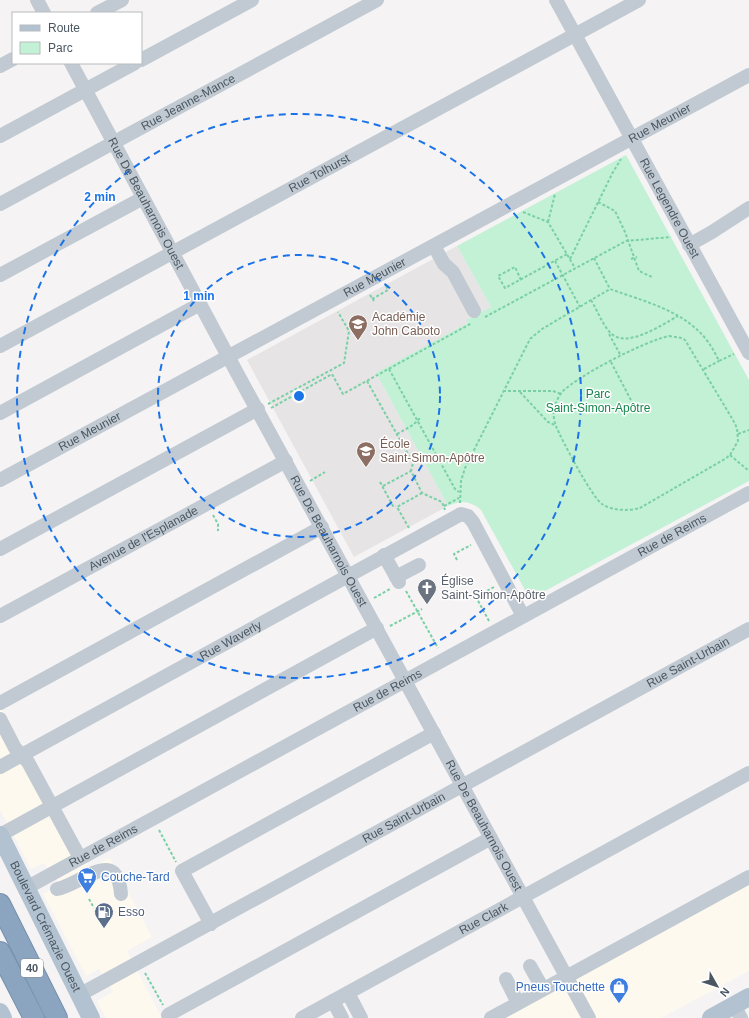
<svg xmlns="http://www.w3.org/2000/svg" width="749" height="1018" font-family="Helvetica,sans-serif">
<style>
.commercial{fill:#fdf9ef}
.education{fill:#e6e4e5}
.green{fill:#c3f1d5}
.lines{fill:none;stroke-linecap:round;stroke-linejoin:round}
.highway-casing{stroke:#7690ad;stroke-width:22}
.path{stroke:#7ad0a6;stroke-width:2;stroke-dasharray:3 2;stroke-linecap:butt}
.minor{stroke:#c1cad2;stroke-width:14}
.major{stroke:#b3c2d1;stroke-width:18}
.highway{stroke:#8ba5c1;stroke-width:20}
.ring{fill:none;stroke:#1a73e8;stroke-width:2;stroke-dasharray:7 5}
.labels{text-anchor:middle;stroke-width:3;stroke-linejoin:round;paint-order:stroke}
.shield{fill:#fff;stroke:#808990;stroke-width:1}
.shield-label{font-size:11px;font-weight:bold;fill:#4a5661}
.street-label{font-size:12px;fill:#4a5661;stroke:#fff}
.education-label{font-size:12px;fill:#785e54;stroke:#fff;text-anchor:start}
.park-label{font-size:12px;fill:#17864f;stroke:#fff}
.worship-label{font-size:12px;fill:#5b616d;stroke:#fff;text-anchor:start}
.shop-label{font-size:12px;fill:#366cbe;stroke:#fff;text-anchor:start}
.service-label{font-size:12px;fill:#4e5e75;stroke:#fff;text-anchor:start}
.centre{fill:#1a73e8;stroke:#fff;stroke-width:2}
.ring-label{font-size:12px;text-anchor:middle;font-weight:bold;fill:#1a73e8;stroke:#fff;stroke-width:3;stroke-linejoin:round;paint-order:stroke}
</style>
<rect width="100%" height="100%" fill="#f5f3f3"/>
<!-- commercial -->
<g class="commercial">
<path d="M0 705 90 868 110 858 152 937 127 951 162 1018H106L97 1001 113 992 99 969 86 976 43 894 60 885 44 863 31 869 0 810Z"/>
<path d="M749 884V971L661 1018H505Z"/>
</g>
<!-- education -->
<path class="education" d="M457 246 491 307 467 320 468 323 377 375 448 506 354 557 247 360Z"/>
<!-- green -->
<path class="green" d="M626 155 749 380V481L530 599 481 510C471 501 460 500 448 506L376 373 468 323 466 320 491 307 457 246Z"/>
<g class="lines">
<!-- highway casing -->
<g class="highway-casing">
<g id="highway">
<path d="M0 904 57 1018"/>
<path d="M0 952 34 1018"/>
</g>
</g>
<!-- path -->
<g class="path">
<path d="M598 202 615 211 625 232 639 271 652 277"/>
<path d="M523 212 548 222 575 268"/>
<path d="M548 222 555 194"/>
<path d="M594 258 610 289"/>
<path d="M570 259 613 172 621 159"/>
<path d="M631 259 637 257"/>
<path d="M555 261 580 307"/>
<path d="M521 280 515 267 498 276 505 288 567 254"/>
<path d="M370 295 374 301"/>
<path d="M372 299 388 290 386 286"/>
<path d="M591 300C597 310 601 321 608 330 623 352 661 325 678 316"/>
<path d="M485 317 626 241 671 237"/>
<path d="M609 334 621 356"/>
<path d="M669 336 682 338 685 340 733 420 737 428 738 441 730 455 725 459 640 508C630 511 612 511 602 504 593 499 561 439 556 426 554 421 553 414 554 408 556 403 558 397 562 392 579 375 645 341 669 336Z"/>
<path d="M611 362 634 406"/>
<path d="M389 369 455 489 459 492"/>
<path d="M704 369 719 361"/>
<path d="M367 381 413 463 411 471 422 493 442 502 445 510"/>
<path d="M503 391H553L561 394"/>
<path d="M520 392 548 422 555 425"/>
<path d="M268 404 344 363 349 331 338 312"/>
<path d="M271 408 332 374 343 394 472 323"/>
<path d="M397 434 413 425 421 417"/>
<path d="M738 434 749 430"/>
<path d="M730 455 749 471"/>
<path d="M310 481 325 472"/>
<path d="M380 482 393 506H396"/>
<path d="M383 486 411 471"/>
<path d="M460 503 461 481 465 468 530 339 542 329 610 289C643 301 682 310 705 338 711 345 715 353 719 361L734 354"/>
<path d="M444 506 459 498"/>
<path d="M213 515 218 524V531"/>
<path d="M409 528 397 507 422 493"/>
<path d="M457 560 454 554 471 545"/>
<path d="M406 591 438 648"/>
<path d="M374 598 390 589"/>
<path d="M489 621 476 597 494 587"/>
<path d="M390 626 422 609"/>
<path d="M159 830 176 862"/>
<path d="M89 899 94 908"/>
<path d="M145 973 163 1005"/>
</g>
<!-- minor -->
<g class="minor">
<path d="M37 0 44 13"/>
<path id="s1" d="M556 0 749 353"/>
<path d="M97 13 122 0"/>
<path d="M141 60 252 0"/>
<path id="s2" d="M71 63 237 373 589 1018"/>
<path d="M0 66 13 59"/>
<path d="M0 136 135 63"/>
<path id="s3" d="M0 204 377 0"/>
<path d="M689 245 712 232 749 208"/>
<path d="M434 246 444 264 453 272 474 311"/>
<path d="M0 275 143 198"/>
<path id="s4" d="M0 346 639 0"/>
<path d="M0 413 200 304"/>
<path id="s5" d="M0 480 749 75"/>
<path d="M0 549 258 409"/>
<path d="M384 555 399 582"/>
<path d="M396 577 419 565"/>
<path id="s6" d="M0 616 286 461"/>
<path d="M0 703 322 527"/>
<path d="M0 719 15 748 28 762 80 858"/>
<path id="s7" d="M0 767 461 514 468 516 473 522 523 616"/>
<path d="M0 835 377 628"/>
<path id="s8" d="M26 888 749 493"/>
<path d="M57 889C82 884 117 846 121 894"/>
<path d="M211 924 182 871 434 733"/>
<path d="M530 966 543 989"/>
<path d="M506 979 518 1003"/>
<path d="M348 993 361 1018"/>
<path id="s9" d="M79 995 749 629"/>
<path d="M333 1001 342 1018"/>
<path d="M734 1005 741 1018"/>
<path d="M170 1018 168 1015 491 838"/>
<path id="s10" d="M302 1018 749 773"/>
<path d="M491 1018 749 877"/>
</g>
<!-- major -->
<g class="major">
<path id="s11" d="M0 835 91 1018"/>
<path d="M0 1012 3 1018"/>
<path d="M711 1018 749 997"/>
</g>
<!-- highway -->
<use href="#highway" class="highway"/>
</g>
<!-- distance rings -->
<g class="ring">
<circle cx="299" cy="396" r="141"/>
<circle cx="299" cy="396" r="282"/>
</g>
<!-- icons -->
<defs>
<g id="school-pin" transform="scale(1)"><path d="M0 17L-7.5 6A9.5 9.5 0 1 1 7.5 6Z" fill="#8d6e63" stroke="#fff"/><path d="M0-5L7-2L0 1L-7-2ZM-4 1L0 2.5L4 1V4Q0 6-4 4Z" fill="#fff"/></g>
<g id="church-pin" transform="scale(1)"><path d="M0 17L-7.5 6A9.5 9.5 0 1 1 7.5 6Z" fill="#6b7280" stroke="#fff"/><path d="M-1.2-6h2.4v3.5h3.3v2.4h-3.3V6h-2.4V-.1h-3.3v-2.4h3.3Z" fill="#fff"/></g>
<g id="supermarket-pin" transform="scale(1)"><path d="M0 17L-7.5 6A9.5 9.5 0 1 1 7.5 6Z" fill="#3f7fe0" stroke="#fff"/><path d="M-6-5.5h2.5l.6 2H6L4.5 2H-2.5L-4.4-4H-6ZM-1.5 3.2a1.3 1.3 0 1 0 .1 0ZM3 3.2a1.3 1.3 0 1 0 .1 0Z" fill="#fff"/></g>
<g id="fuel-pin" transform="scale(1)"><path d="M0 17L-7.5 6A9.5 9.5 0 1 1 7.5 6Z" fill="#5c6f8a" stroke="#fff"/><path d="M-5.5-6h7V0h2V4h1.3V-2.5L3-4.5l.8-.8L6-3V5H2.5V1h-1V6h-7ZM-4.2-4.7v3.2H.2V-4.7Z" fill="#fff"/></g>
<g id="shop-pin" transform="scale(1)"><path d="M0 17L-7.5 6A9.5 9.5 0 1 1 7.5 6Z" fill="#3f7fe0" stroke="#fff"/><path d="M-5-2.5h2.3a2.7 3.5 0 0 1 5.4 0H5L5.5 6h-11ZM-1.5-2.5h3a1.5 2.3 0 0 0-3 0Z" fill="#fff"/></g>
</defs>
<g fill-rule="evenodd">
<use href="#school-pin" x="358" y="324"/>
<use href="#school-pin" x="366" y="451"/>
<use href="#church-pin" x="427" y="588"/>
<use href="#supermarket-pin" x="87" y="877"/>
<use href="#fuel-pin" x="104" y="912"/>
<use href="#shop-pin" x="619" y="987"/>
</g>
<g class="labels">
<!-- shield labels -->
<rect class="shield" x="21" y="959" width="22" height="18" rx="3"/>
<g class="shield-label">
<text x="32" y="972">40</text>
</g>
<!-- street labels -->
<g class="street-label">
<text dy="4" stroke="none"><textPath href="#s3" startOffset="214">Rue Jeanne-Mance</textPath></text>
<text dy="4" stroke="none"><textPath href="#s5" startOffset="750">Rue Meunier</textPath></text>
<text dy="4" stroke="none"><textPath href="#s4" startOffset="363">Rue Tolhurst</textPath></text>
<text dy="4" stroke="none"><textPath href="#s2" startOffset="159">Rue De Beauharnois Ouest</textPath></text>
<text dy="4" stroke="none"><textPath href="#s1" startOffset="237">Rue Legendre Ouest</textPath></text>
<text dy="4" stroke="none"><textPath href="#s5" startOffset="426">Rue Meunier</textPath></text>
<text dy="4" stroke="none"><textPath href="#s5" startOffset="102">Rue Meunier</textPath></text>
<text dy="4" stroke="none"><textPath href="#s8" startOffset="736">Rue de Reims</textPath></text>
<text dy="4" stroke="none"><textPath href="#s6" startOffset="163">Avenue de l'Esplanade</textPath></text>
<text dy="4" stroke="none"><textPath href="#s2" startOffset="543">Rue De Beauharnois Ouest</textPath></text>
<text dy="4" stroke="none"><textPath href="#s7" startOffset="263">Rue Waverly</textPath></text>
<text dy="4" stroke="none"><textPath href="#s9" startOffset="694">Rue Saint-Urbain</textPath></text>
<text dy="4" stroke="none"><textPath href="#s8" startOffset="412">Rue de Reims</textPath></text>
<text dy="4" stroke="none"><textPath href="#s9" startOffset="370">Rue Saint-Urbain</textPath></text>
<text dy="4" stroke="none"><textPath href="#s2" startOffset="867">Rue De Beauharnois Ouest</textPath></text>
<text dy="4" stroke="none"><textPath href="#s8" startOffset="88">Rue de Reims</textPath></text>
<text dy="4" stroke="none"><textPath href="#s10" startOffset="207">Rue Clark</textPath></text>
<text dy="4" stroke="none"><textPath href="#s11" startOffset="102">Boulevard Crémazie Ouest</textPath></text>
</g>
<!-- education labels -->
<g class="education-label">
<text x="372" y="321">Académie<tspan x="372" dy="14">John Caboto</tspan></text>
<text x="380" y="448">École<tspan x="380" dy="14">Saint-Simon-Apôtre</tspan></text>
</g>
<!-- park labels -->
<g class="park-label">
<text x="598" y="398">Parc<tspan x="598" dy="14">Saint-Simon-Apôtre</tspan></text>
</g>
<!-- worship labels -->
<g class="worship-label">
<text x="441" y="585">Église<tspan x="441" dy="14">Saint-Simon-Apôtre</tspan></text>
</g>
<!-- shop labels -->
<g class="shop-label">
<text x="101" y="881">Couche-Tard</text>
<text x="605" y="991" text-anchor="end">Pneus Touchette</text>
</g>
<!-- service labels -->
<g class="service-label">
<text x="118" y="916">Esso</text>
</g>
</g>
<circle cx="299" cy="396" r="6" class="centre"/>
<g class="ring-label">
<text x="100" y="201">2 min</text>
<text x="199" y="300">1 min</text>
</g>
<!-- legend -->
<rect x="12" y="12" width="130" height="52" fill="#ffffff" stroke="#b7bbc0"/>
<rect x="20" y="25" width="20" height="6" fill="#b3c2d1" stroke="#b7bbc0"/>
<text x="48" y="32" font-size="12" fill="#4a5661">Route</text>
<rect x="20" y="42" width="20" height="12" fill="#c3f1d5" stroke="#b7bbc0"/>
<text x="48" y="52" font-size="12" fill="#4a5661">Parc</text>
<!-- north arrow -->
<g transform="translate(717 986) rotate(129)" stroke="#ffffff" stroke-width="3" paint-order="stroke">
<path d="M0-3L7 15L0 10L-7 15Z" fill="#4a5661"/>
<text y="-6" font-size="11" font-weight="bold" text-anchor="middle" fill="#4a5661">N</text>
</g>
</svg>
